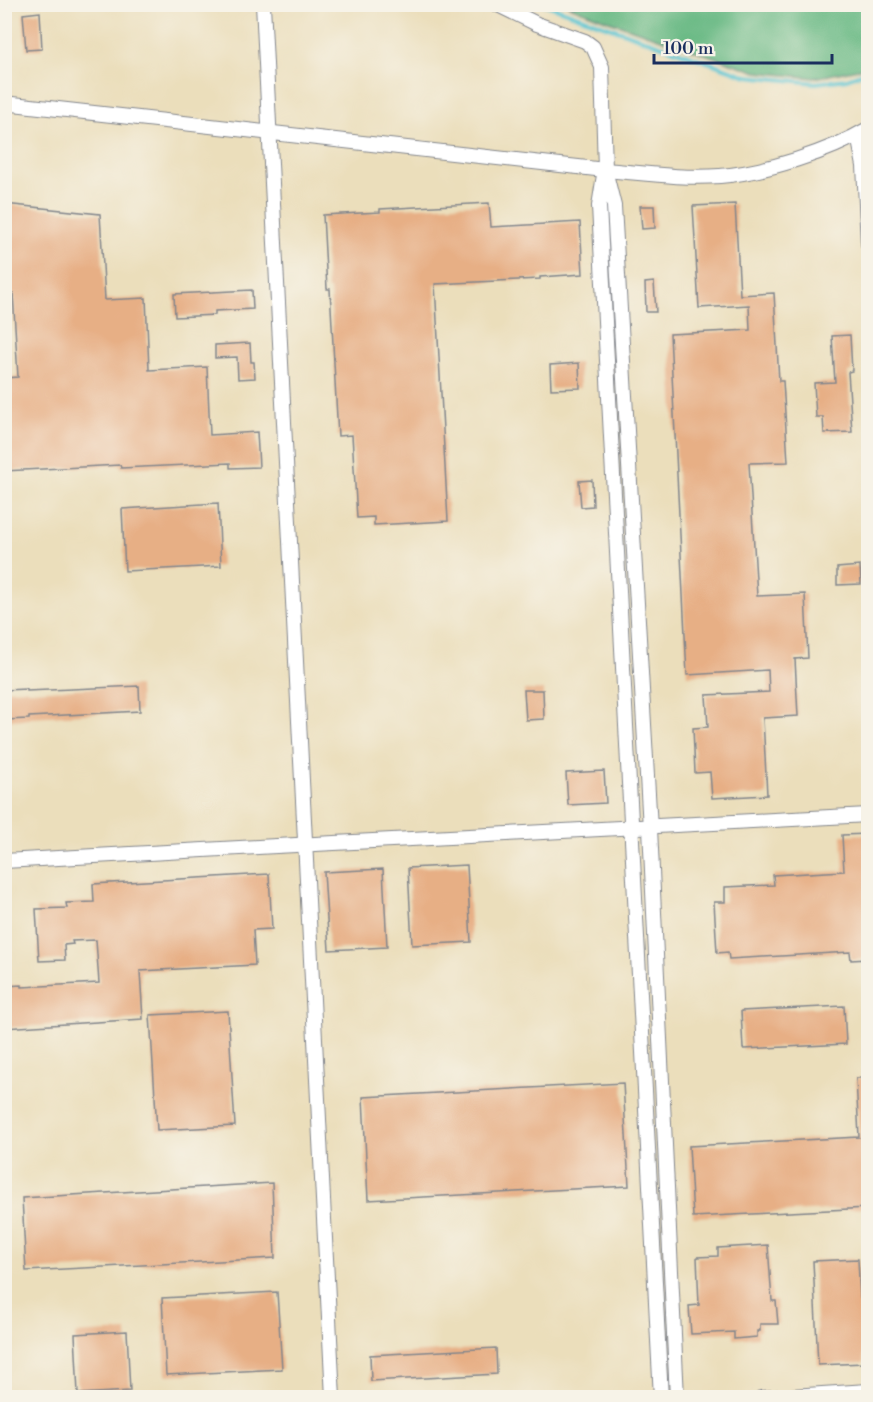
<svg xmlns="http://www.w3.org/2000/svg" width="873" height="1402" font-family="'Libre Bodoni',serif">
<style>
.forest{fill:#6bba85;stroke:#437472;stroke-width:1.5}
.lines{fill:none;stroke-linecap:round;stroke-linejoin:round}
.stream{stroke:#59c5d2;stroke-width:4}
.building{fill:#e7af85}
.secondary-casing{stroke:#83868c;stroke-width:16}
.secondary{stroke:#fff;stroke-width:14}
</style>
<rect width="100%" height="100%" fill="#f7f3e8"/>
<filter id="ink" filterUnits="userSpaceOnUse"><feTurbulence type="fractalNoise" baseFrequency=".0167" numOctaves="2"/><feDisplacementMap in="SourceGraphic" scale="12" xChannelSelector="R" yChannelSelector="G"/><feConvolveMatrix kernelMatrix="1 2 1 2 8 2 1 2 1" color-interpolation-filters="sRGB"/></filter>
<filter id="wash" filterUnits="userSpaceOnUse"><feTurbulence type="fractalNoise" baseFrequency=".008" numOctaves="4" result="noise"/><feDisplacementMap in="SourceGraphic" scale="24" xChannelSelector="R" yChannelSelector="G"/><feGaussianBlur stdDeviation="1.35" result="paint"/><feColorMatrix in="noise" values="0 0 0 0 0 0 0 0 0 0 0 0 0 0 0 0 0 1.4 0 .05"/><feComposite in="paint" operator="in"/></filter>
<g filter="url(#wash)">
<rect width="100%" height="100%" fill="#ebdebb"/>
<!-- forest -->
<path class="forest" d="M567 5H868V67L815 78 757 72 603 19Z"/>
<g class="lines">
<!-- stream -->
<path class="stream" d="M544 4 747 76 816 83 847 79 868 71"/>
</g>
<g id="blocks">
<!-- building -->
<g class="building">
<path d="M40 12 42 49 26 50 23 14Z"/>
<path d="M489 203 491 227 580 222 583 274 540 277V279L435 284 448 521 374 525V517L357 518 352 435 338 436 330 289H327L323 215 380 212V209Z"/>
<path d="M4 204 100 214 105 300 146 298 149 370 207 367 210 435 257 432 259 467 230 468V463L121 468 120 465 4 471V378L18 377 13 293 8 294Z"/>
<path d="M735 204 740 295 774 293 779 381H783L788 462 749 463 757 596 805 594 808 658 795 659 798 716 763 718 767 795 712 798 710 772 695 773 693 728 708 727 706 695 769 692 768 670 687 675 670 334 750 330 749 305 699 308 693 206Z"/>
<path d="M640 206H654L655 228 642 229Z"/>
<path d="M654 282 656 312H646L645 283Z"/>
<path d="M252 290 253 309 215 311V315L175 317 174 294Z"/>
<path d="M850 335 852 371 848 372 852 432 824 433 823 417H816L814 383 835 382 832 336Z"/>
<path d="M250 343 251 362H254L255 378 238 379 237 357 215 358V345Z"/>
<path d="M579 363 580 388 551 389 550 365Z"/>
<path d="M592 480 593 506 581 507 579 481Z"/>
<path d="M218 503 221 566 125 571 122 509Z"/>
<path d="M860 566 861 584 837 585V568Z"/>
<path d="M139 686 140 711 29 717V719L4 720V690L27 689V691Z"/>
<path d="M524 690H543L544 719 526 720Z"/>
<path d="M604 771 606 803 568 805 566 773Z"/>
<path d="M868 834V959L851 960 850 952 729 959 728 952 717 953 714 902H725V887L774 885 773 875 844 871 842 835Z"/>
<path d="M467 865 471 942 412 945 408 868Z"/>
<path d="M383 869 387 947 329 950 324 872Z"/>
<path d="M269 874 272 929 253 930 255 965 140 971 143 1019 4 1028V986L22 985V987L99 983 96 940 72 941 73 944 64 945 65 960 39 961 36 909 67 908 66 903 94 902 93 884Z"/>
<path d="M844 1006 846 1044 743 1049 741 1011Z"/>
<path d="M228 1011 235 1126 157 1130 150 1015Z"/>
<path d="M856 1078H868V1208L693 1217 689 1146 859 1137Z"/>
<path d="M623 1083 629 1186 368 1200 363 1097Z"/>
<path d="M272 1183 275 1258 26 1271 22 1198Z"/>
<path d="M768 1245 772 1301H776L778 1324H760V1331H757V1337L734 1339V1332L691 1334 689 1306 699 1305 697 1257 718 1256V1248Z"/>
<path d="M858 1259 860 1298H868V1347H863L864 1363 818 1365 813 1261Z"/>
<path d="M277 1292 282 1369 166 1375 162 1298Z"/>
<path d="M127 1331 130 1391 78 1394 75 1334Z"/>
<path d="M496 1348 497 1374 371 1381 370 1355Z"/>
</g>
</g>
</g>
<g filter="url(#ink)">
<use href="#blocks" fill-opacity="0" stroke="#83868c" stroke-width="1.5"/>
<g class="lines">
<!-- secondary casing -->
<g class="secondary-casing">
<g id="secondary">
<path d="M263 4 333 1398"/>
<path d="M496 4 537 24 585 41 593 47 602 67 605 170 614 206 650 828 677 1398"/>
<path d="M4 103 605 170C643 173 682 179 720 176 766 172 829 152 868 129"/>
<path d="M858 135 864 166 868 244"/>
<path d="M604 175 599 206 661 1398"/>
<path d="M4 861C292 844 581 832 868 815"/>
<path d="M761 1398 868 1391"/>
</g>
</g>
<!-- secondary -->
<use href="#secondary" class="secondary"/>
</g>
</g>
<!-- margin -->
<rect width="873" height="1402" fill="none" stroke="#f7f3e8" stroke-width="24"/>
<!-- scale -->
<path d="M654 54v9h178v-9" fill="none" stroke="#1b2f5e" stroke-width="3"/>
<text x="663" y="54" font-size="18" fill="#1b2f5e" stroke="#f7f3e8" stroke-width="4.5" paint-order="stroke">100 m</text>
</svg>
